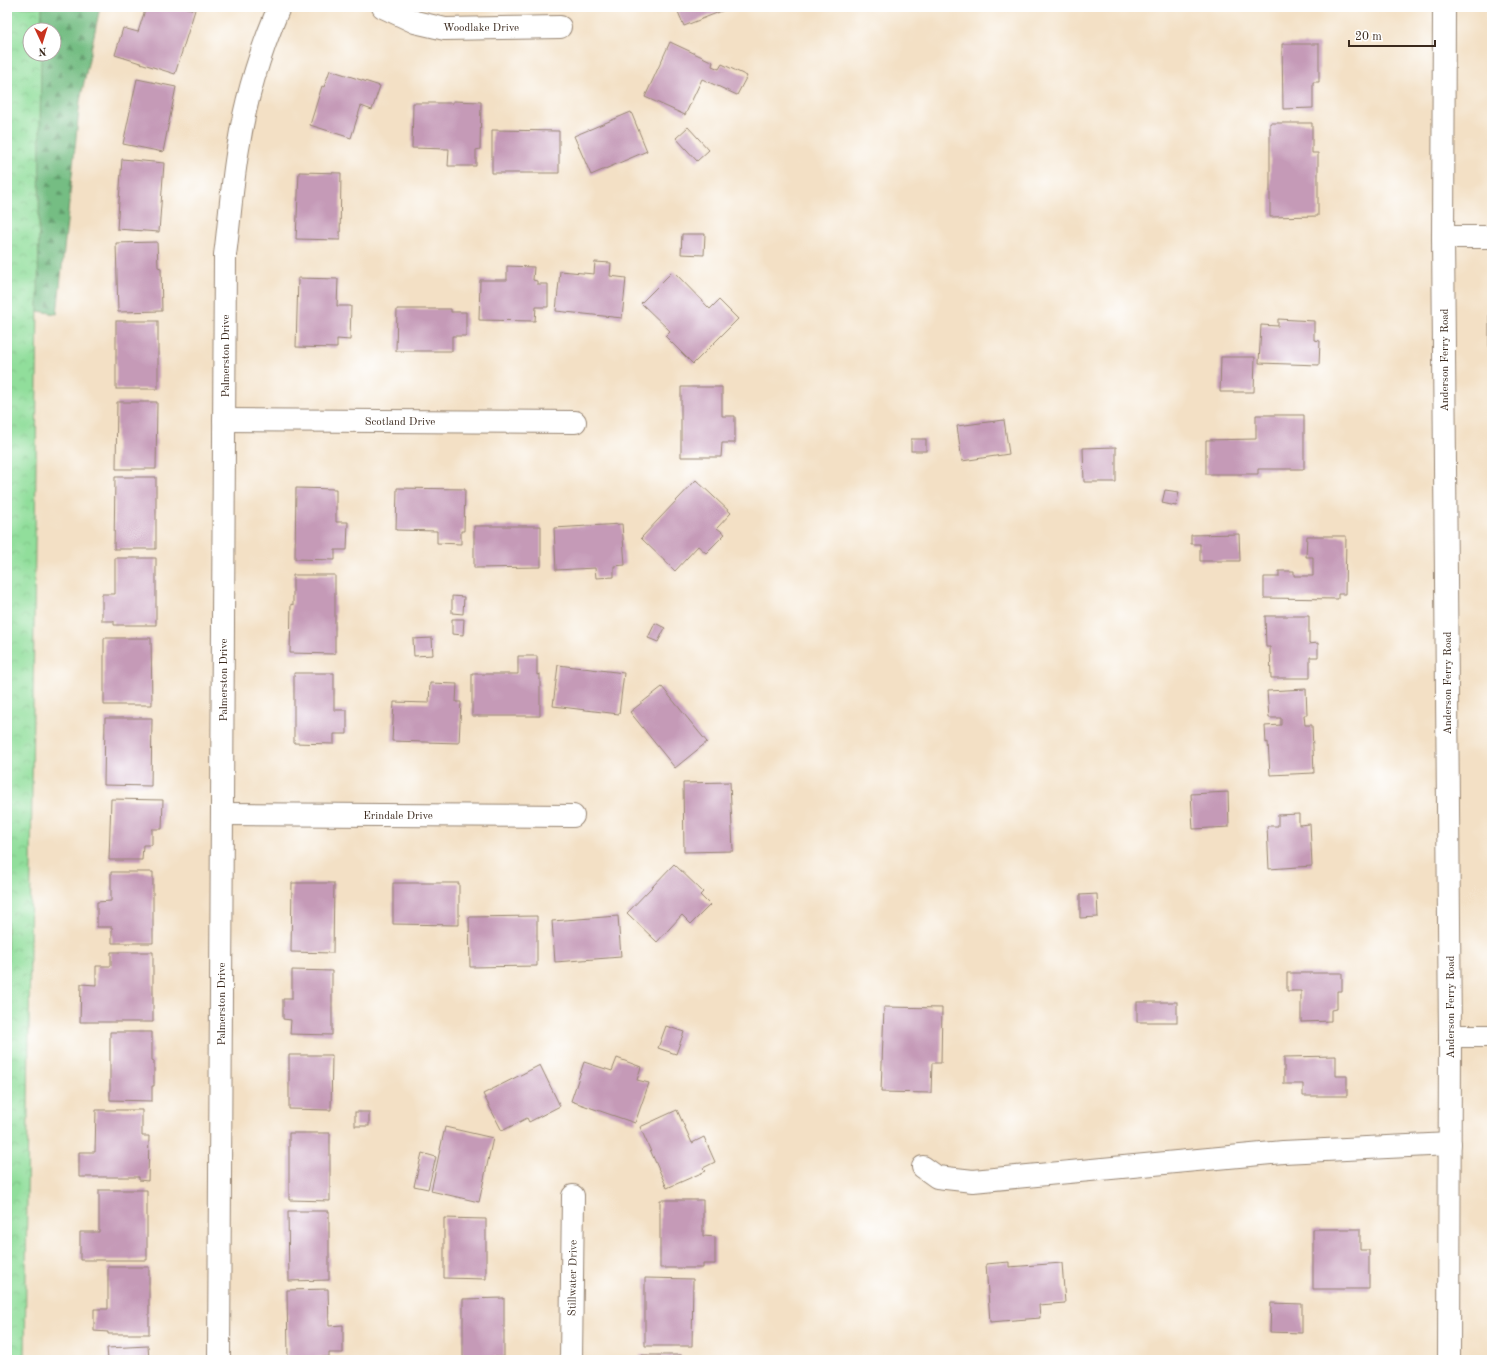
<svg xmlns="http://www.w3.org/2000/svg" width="1499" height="1367" font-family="'Old Standard TT',serif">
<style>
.forest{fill:url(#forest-firs);stroke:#587450;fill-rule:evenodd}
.park{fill:url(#park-crowns);stroke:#66845c}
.building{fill:#c59ab7}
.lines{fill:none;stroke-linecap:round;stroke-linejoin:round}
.minor-casing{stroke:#978572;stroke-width:24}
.minor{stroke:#fff;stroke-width:22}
.labels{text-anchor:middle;stroke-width:3;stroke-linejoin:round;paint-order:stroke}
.street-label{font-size:11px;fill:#3b2a1e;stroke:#fff}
</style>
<defs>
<pattern id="forest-firs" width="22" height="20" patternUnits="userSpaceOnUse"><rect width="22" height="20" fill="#74bd83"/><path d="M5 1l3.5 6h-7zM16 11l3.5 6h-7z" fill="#609a6b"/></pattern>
<pattern id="park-crowns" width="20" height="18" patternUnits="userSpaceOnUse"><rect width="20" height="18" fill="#91de9b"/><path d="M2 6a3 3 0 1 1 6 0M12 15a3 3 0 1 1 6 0" fill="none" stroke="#7ebf85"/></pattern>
</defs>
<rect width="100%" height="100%" fill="#fff"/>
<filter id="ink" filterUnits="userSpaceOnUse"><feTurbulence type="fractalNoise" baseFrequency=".025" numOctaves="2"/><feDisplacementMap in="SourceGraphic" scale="8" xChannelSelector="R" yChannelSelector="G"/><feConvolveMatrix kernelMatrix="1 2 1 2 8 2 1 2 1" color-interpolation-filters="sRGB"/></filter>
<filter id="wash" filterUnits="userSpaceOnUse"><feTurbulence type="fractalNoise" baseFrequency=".012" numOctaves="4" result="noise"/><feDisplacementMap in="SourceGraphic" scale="16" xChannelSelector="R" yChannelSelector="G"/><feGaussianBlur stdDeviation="0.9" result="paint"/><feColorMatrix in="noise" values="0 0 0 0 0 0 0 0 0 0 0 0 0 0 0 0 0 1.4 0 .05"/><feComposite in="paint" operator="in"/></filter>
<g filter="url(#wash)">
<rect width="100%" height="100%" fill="#f3e0c5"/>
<!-- forest -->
<path class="forest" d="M7 7H100L80 101 57 314 7 306ZM30 30H54V54H30Z"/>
<!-- park -->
<path class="park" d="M7 7H42L41 30H30V54H41L25 1360H7Z"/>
<g id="blocks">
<!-- building -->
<g class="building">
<path d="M146 7H183L195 10 175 74 115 55 123 28 138 32Z"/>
<path d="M676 7H732L684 26Z"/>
<path d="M670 42 713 62 712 66 719 69 722 64 747 76 737 95 702 79 685 115 645 97Z"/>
<path d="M1282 44H1319V82H1313V108L1283 109Z"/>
<path d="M330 70 380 86 372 110 361 106 351 138 310 125 322 86 324 87Z"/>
<path d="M137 79 176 87 163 152 123 144Z"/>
<path d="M453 101 481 102 480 149 476 150V166H448L449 149 412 148 413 103H453Z"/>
<path d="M631 112 647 151 591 175 574 136Z"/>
<path d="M1270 123H1312V153H1318V216L1270 217Z"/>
<path d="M688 127 709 150 697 161 676 138Z"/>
<path d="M492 130 559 131V173H492Z"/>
<path d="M122 159 164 163 159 232 117 229Z"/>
<path d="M299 172 341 173 340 240 296 239Z"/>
<path d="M682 234H705L704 255 681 254Z"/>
<path d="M157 242 158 267 161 268 162 311 118 312 116 243Z"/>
<path d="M595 262 611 263 610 276 626 278 622 318 556 311 560 271 594 274Z"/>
<path d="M507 266 534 267 533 280 537 281V284H548V307H536L535 321 479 320 480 280H507Z"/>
<path d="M673 271 710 309 719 300 738 319 693 364 665 336 670 331 641 303Z"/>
<path d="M298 278 338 279 337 306H351L350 340 337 339V348L296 347Z"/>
<rect x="1489" y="304" width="3" height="42"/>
<path d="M397 309H451V312H466V336H452V351H396Z"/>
<path d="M1278 319 1314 321V340L1320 341 1319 365 1259 363 1261 325 1278 326Z"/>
<rect x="116" y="321" width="42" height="68"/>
<path d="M1221 357H1255L1254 392H1220Z"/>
<path d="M681 387H722V416H735V443H722L721 457H681Z"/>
<path d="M117 402H157L156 469H116Z"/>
<path d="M1256 415H1304V469H1258V474H1206V440L1256 439Z"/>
<path d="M1004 420 1009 454 962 461 957 426Z"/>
<rect x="911" y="439" width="15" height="12"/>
<path d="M1116 447V482H1084L1083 448Z"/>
<path d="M115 477H156V549H114Z"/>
<path d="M696 480 731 513 717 528 725 534 706 553 698 546 675 571 641 538Z"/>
<path d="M296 488 336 489V522H348L347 550H335V560L295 559Z"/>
<path d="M397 488 465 489 464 531H461V544L437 543V531L396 530Z"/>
<path d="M1165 490 1179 492 1176 506 1162 503Z"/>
<path d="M622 524 625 565 614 566V577L596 578 595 568 556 570 554 528Z"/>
<path d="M474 526H541V567L474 568Z"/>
<path d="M1239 534 1240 561H1200V544H1191V535Z"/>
<path d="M1307 536H1346L1345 594H1338V599L1264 598V577H1279V571H1294V576H1313V557H1306Z"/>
<path d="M115 558H156V625H114V621H102V594H115Z"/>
<path d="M293 575H335V654L290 653 291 604 293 605Z"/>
<path d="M452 596 464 597 463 614 452 613Z"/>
<path d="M1265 616H1309V644L1318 643V657H1310V678H1271L1270 647H1266Z"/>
<path d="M452 619H464L463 635 452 634Z"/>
<path d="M655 623 665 628 658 642 648 638Z"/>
<path d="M104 638H151L152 705H104Z"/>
<path d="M432 638 433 655 414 656 413 639Z"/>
<path d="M518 656H537V675L540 674V716H472V674H518Z"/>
<path d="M558 665 624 673 619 714 553 706Z"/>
<path d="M294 673H334V710H347V734H334V744L294 743Z"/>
<path d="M430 683 457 684 456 702H461L459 743 392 741 394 702 429 703Z"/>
<path d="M662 687 707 742 675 768 630 712Z"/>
<path d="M1306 689 1307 715H1304L1305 725H1312L1314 773 1270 775 1268 742 1266 743 1265 726 1281 725V718H1269L1267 691Z"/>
<path d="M105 718H152L151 786 104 785Z"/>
<path d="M730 782 733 851 684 852 683 783Z"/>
<path d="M1228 792 1229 827 1193 829 1191 794Z"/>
<path d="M111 799 163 800 162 829H152V845H143L142 860H109Z"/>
<path d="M1299 814V825L1310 824 1312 866 1269 869 1267 826H1278V815Z"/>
<path d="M674 864 703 892 700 895 710 905 691 924 682 915 657 942 627 913Z"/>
<path d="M111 872H153V943H112V927H97V902L111 901Z"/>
<path d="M292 883H334L333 953 291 952Z"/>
<path d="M393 883H459V925L393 924Z"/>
<path d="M1097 894 1098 917 1080 918V895Z"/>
<path d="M537 916V966L470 967 469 917Z"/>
<path d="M618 916 621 957 555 962 552 921Z"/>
<path d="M111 952H153V1022H80L81 984 96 985V966H111Z"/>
<path d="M292 970 332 971V1035L290 1034 291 1020 283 1019V999H292Z"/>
<path d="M1287 973H1342V991H1337V1009L1331 1010V1021L1301 1022V991H1287Z"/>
<rect x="1137" y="1002" width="40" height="20"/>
<path d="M884 1007 942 1008 941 1063H932L931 1093 881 1092Z"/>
<path d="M666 1026 684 1032 676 1054 658 1048Z"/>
<path d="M110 1032H152V1060L154 1061V1086H152V1101L110 1100Z"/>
<path d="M289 1055H332L331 1110 289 1109Z"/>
<path d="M1336 1056V1076H1347V1096H1303V1084H1284V1057Z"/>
<path d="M617 1058 641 1067 637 1080 649 1083 635 1123 571 1101 584 1062 612 1071Z"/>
<path d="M540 1065 560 1106 529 1122 527 1118 502 1131 483 1094Z"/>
<path d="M96 1110H142V1136H149L148 1181 139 1180V1177H79V1152H95Z"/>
<path d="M677 1110 692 1143 704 1137 715 1162 703 1168 706 1171 667 1188 640 1127Z"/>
<rect x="355" y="1112" width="14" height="14"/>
<path d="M445 1127 493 1138 479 1202 431 1191Z"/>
<path d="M289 1133H330V1201L289 1200Z"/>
<path d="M422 1153 436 1157 428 1189 414 1186Z"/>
<path d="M99 1190H147V1260H80V1232H99Z"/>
<path d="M660 1200H703V1236L715 1237V1264H703V1268H660Z"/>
<path d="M288 1211H329V1280L289 1281Z"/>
<path d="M444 1218 486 1219V1279L444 1278Z"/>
<path d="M1313 1229H1360V1250H1369V1289H1313Z"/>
<path d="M1009 1262V1267L1062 1263 1065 1303 1039 1305 1040 1318 990 1322 986 1264Z"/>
<path d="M108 1267H149V1334H108V1332L94 1331V1309H108Z"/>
<path d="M645 1278 693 1279 692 1346H645Z"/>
<path d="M328 1289 329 1326 343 1325V1353H329V1357L288 1358 287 1290Z"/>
<path d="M504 1298V1357H463V1299Z"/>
<path d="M1271 1303 1302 1304V1333L1270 1332Z"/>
<path d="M148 1346 149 1360H108L107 1348Z"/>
<rect x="640" y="1355" width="41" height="5"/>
</g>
</g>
</g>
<g filter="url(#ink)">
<use href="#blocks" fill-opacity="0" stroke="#978572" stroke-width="1"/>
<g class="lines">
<!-- minor casing -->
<g class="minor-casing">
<g id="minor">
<path d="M383 7 415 22 445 29 560 27"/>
<path d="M1444 7 1443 237 1450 1036 1449 1360"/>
<path d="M1443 237H1492"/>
<path d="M224 420 575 422"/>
<path d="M222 814 573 816"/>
<path d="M1450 1036H1492"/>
<path d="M923 1167 937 1177 973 1181 1283 1152 1450 1144"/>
<path d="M219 1360 225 255C230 218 232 180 239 143 246 97 261 50 279 7"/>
<path d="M571 1360 573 1196"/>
</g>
</g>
<!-- minor -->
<use href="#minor" class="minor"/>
</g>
</g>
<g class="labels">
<!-- street labels -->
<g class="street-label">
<text x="481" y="31">Woodlake Drive</text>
<text transform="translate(225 356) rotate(-90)" y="4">Palmerston Drive</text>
<text transform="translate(1444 360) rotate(-90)" y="4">Anderson Ferry Road</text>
<text x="400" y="425">Scotland Drive</text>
<text transform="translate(223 680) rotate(-90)" y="4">Palmerston Drive</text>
<text transform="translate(1447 683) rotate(-90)" y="4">Anderson Ferry Road</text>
<text x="398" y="819">Erindale Drive</text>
<text transform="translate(221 1004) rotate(-90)" y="4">Palmerston Drive</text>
<text transform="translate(1450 1007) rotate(-90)" y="4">Anderson Ferry Road</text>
<text transform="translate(572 1278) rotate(-89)" y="4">Stillwater Drive</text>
</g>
</g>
<!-- margin -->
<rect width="1499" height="1367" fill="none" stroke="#fff" stroke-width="24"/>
<!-- north arrow -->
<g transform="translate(42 42) rotate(176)"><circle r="19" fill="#ffffff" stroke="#b1aaa5"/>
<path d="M0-3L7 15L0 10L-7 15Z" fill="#c8321e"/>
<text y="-6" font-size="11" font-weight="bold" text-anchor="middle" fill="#3b2a1e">N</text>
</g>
<!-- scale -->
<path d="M1349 40v6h86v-6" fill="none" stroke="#3b2a1e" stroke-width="2"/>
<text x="1355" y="40" font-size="12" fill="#3b2a1e" stroke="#ffffff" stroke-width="3" paint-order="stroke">20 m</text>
</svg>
